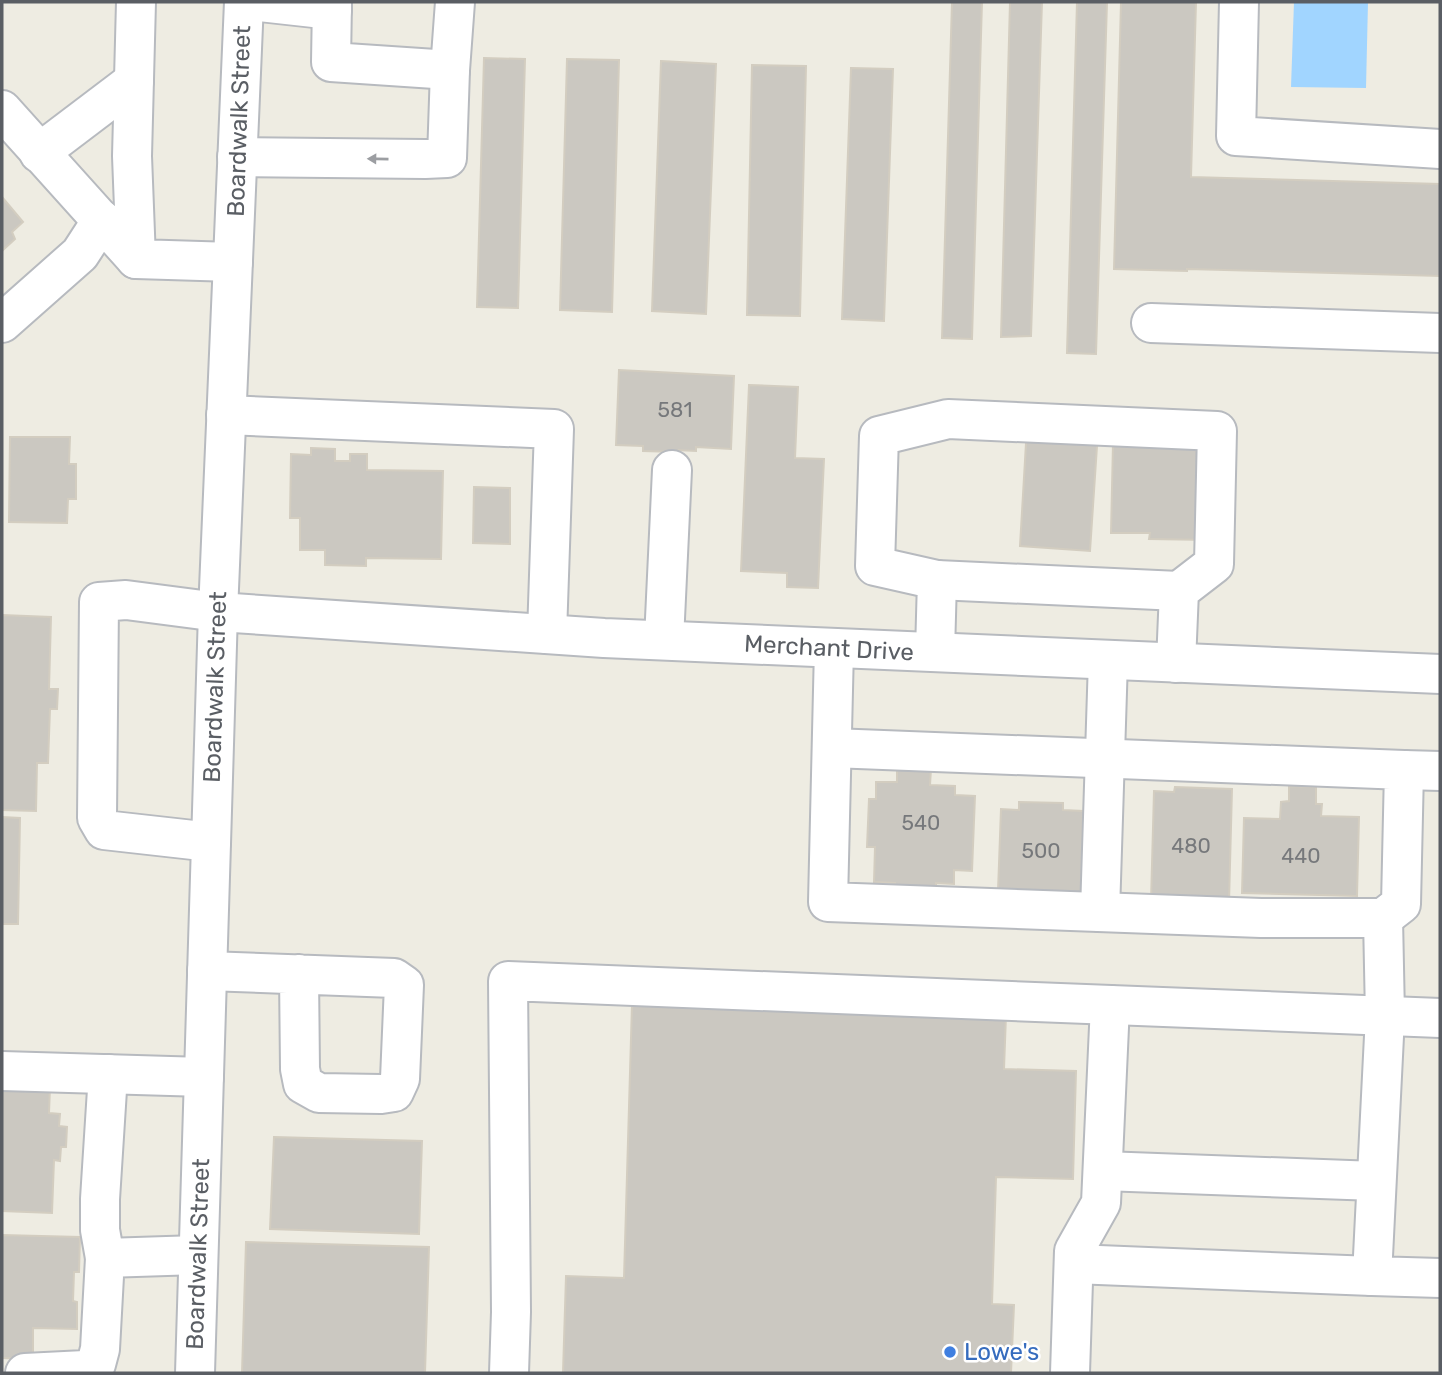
<svg xmlns="http://www.w3.org/2000/svg" width="1442" height="1375" font-family="Rubik,sans-serif">
<style>
.water{fill:#a1d5ff}
.building{fill:#cbc8c1;stroke:#d3cdc0;stroke-width:2}
.lines{fill:none;stroke-linecap:round;stroke-linejoin:round}
.minor-casing{stroke:#b7babf;stroke-width:42}
.minor{stroke:#fff;stroke-width:38}
.oneway{fill:#9c9ea2}
.shop-dot{fill:#3f7fe0;stroke:#fff;stroke-width:2.5}
.labels{text-anchor:middle;stroke-width:5;stroke-linejoin:round;paint-order:stroke}
.number-label{font-size:21px;fill:#76787b}
.street-label{font-size:24px;fill:#5a5e64;stroke:#fff}
.shop-label{font-size:24px;fill:#366cbe;stroke:#fff;text-anchor:start}
</style>
<rect width="100%" height="100%" fill="#eeece2"/>
<!-- water -->
<path class="water" d="M1294 2H1368L1366 88 1291 87Z"/>
<!-- building -->
<g class="building">
<path d="M952 2H982L972 339 942 338Z"/>
<path d="M1010 2H1042L1031 336 1001 337Z"/>
<path d="M1077 2H1107L1096 354 1067 353Z"/>
<path d="M1121 2H1196L1191 177 1440 184V276L1187 269V271L1114 269Z"/>
<path d="M484 58 525 59 518 308 477 307Z"/>
<path d="M567 59 619 60 612 312 560 310Z"/>
<path d="M661 61 716 64 706 314 652 311Z"/>
<path d="M752 65 806 66 800 316 747 315Z"/>
<path d="M851 68 893 69 884 321 842 319Z"/>
<path d="M2 197 23 222 12 232 15 239 2 251Z"/>
<path d="M619 370 734 376 731 449 696 447V451L675 450V452L643 451V446L616 445Z"/>
<path d="M749 385 798 387 795 458 824 459 818 588 787 587V573L741 571Z"/>
<path d="M1027 426 1098 431 1090 551 1020 546Z"/>
<path d="M10 437H70L69 464H76V499H68L67 523 9 522Z"/>
<path d="M1113 443 1211 444 1209 540 1149 539 1150 533H1111Z"/>
<path d="M311 448 335 449V461H350V454H367V470L443 471 441 559 366 558V566L325 565V550H300V518H290L291 454 311 455Z"/>
<path d="M474 487 510 488V544L473 543Z"/>
<path d="M2 615 51 617 49 689H58L57 709H50L48 763H37L36 811 2 810Z"/>
<path d="M897 767 931 769 930 785 955 786V795L975 796 972 871 954 870V884L936 883V892L895 891V883L874 882 875 847H867L869 799H876V782H897Z"/>
<path d="M1289 786 1316 787V804H1322L1321 816 1359 817 1357 896 1242 893 1244 818 1280 819 1281 802 1289 801Z"/>
<path d="M1175 787 1232 789 1229 903 1151 901 1154 791 1174 792Z"/>
<path d="M1019 802 1063 803V810L1083 811 1081 894 998 891 1001 809 1019 810Z"/>
<path d="M2 817 20 818 18 924H2Z"/>
<path d="M632 1004 1006 1015 1004 1069 1076 1071 1073 1179 996 1177 992 1304 1014 1305 1011 1373H563L566 1276 624 1278Z"/>
<path d="M2 1085 50 1087 49 1113 60 1114 59 1126 67 1127 66 1147H61L60 1161 54 1160 52 1213 2 1211Z"/>
<path d="M274 1137 422 1141 419 1234 270 1229Z"/>
<path d="M2 1235 80 1237 79 1272H74L73 1301 77 1302V1329L33 1328V1359L2 1358Z"/>
<path d="M246 1242 429 1247 425 1373H242Z"/>
</g>
<g class="lines">
<!-- minor casing -->
<g class="minor-casing">
<g id="minor">
<path d="M136 2 132 156 136 259 233 262"/>
<path d="M260 2 332 10"/>
<path d="M332 2 331 62 450 70"/>
<path d="M1239 2 1236 136 1440 149"/>
<path d="M2 110 136 259"/>
<path d="M39 153 134 81"/>
<path d="M237 157 425 159 447 158 450 70 455 2"/>
<path d="M2 323 80 254 102 220"/>
<path d="M1151 323 1440 333"/>
<path d="M226 415 554 429 547 634"/>
<path d="M937 580 1179 591"/>
<path d="M664 640 672 470"/>
<path d="M834 648 828 902 1261 918H1383L1385 1016 1372 1276 1440 1278"/>
<path d="M935 652 937 580 875 566 879 436 948 419 1217 431 1214 564 1179 591 1176 663"/>
<path d="M832 748 1404 770 1401 904 1383 918"/>
<path d="M1404 770 1440 771"/>
<path d="M211 842 104 830 97 818 99 602 126 600 218 612 604 638 1440 674"/>
<path d="M1100 912 1108 660"/>
<path d="M207 971C269 973 332 976 394 978L404 985 400 1079 394 1092 381 1094 319 1093 303 1084 300 1069 299 974"/>
<path d="M2 1071 204 1077"/>
<path d="M1103 1171 1376 1181"/>
<path d="M105 1258 100 1230V1199L108 1074"/>
<path d="M1074 1264 1372 1276"/>
<path d="M25 1373 85 1370 96 1364 100 1349 105 1258 198 1255"/>
<path d="M195 1373 218 612 244 2"/>
<path d="M509 1373 511 1312 508 981 1440 1018"/>
<path d="M1070 1373 1074 1251 1101 1203 1110 1005"/>
</g>
</g>
<!-- minor -->
<use href="#minor" class="minor"/>
</g>
<!-- one-way arrows -->
<defs><path id="oneway-solid" d="M-6-.8H1V-3.2L6.5 0L1 3.2V.8H-6Z" transform="scale(1.75)"/></defs>
<use class="oneway" href="#oneway-solid" transform="translate(378 159) rotate(-179)"/>
<!-- markers -->
<circle class="shop-dot" cx="950" cy="1352" r="7"/>
<g class="labels">
<!-- number labels -->
<g class="number-label">
<text x="675" y="417">581</text>
<text x="921" y="830">540</text>
<text x="1191" y="853">480</text>
<text x="1041" y="858">500</text>
<text x="1301" y="863">440</text>
</g>
<!-- street labels -->
<g class="street-label">
<text transform="translate(239 121) rotate(-88)" y="8">Boardwalk Street</text>
<text transform="translate(829 648) rotate(3)" y="8">Merchant Drive</text>
<text transform="translate(215 687) rotate(-88)" y="8">Boardwalk Street</text>
<text transform="translate(198 1254) rotate(-88)" y="8">Boardwalk Street</text>
</g>
<!-- shop labels -->
<g class="shop-label">
<text x="964" y="1360">Lowe's</text>
</g>
</g>
<!-- border -->
<rect width="1442" height="1375" fill="none" stroke="#5a5e64" stroke-width="7"/>
</svg>
